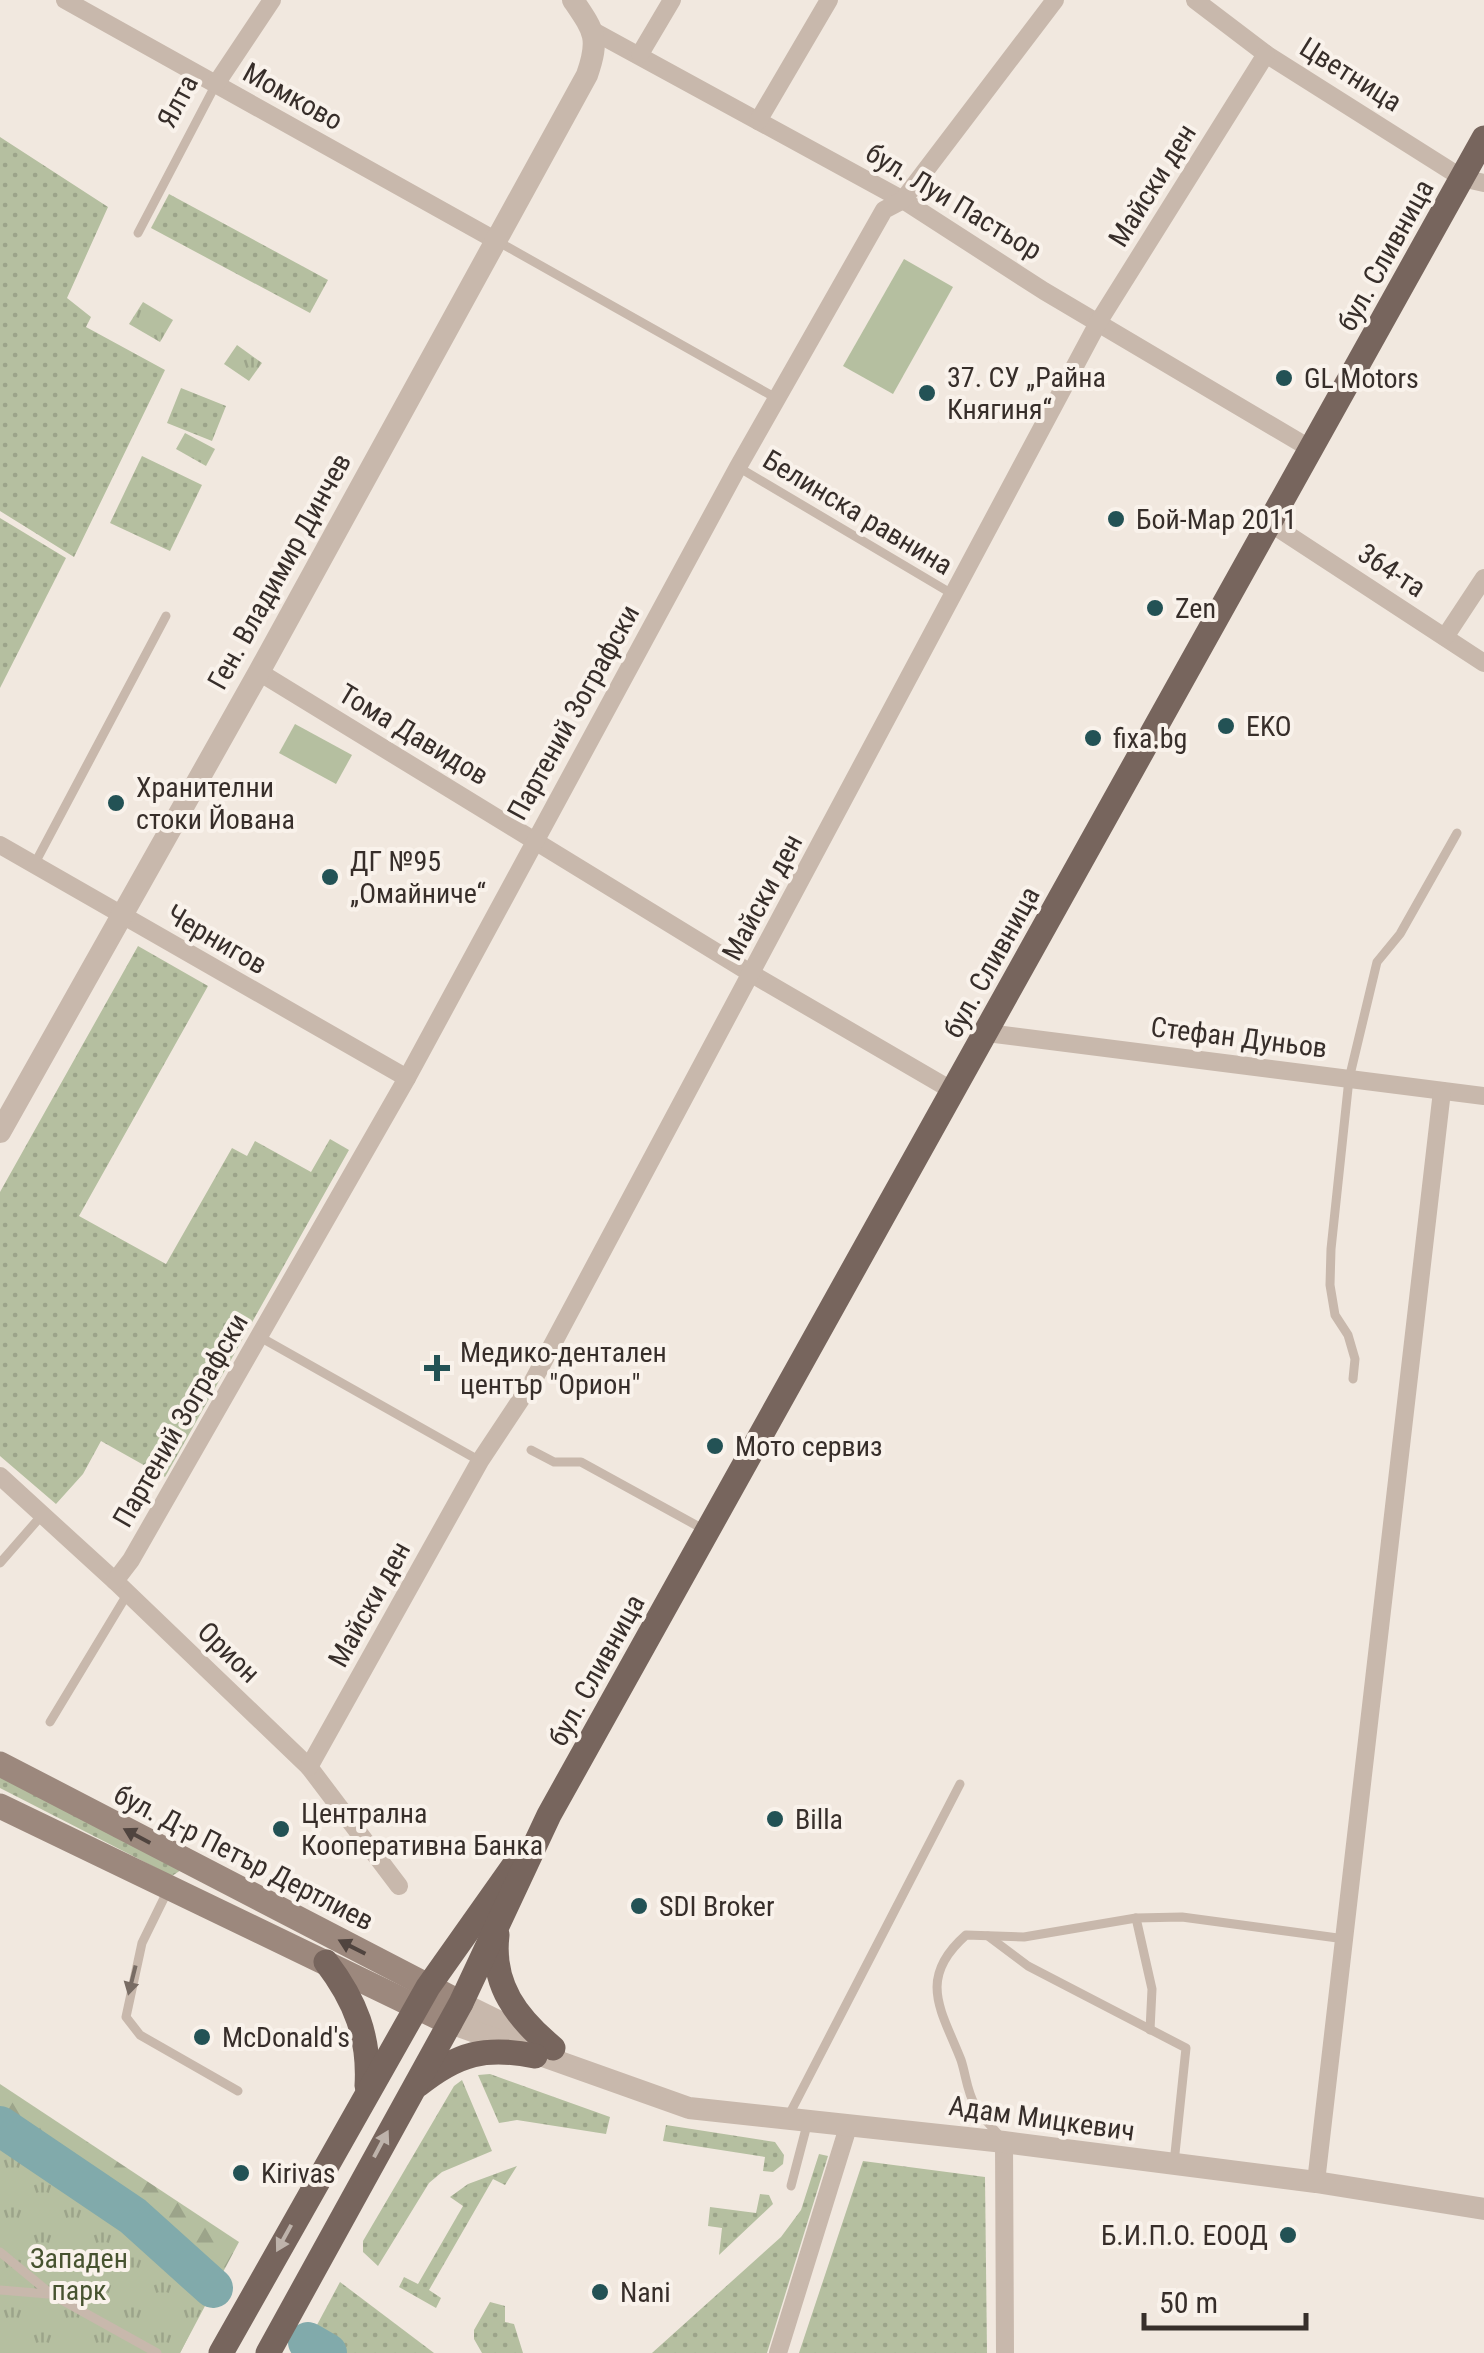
<svg xmlns="http://www.w3.org/2000/svg" width="1484" height="2353" font-family="'Roboto Condensed',sans-serif">
<style>
.grass{fill:url(#grass-dots)}
.forest{fill:url(#forest-firs)}
.park{fill:url(#park-tufts)}
.pitch{fill:#b5bfa0}
.lines{fill:none;stroke-linecap:round;stroke-linejoin:round}
.river{stroke:#81aaab;stroke-width:40}
.service{stroke:#c8b8ac;stroke-width:9}
.minor{stroke:#c8b8ac;stroke-width:18}
.tertiary{stroke:#c8b8ac;stroke-width:22}
.secondary{stroke:#9c887d;stroke-width:25}
.primary{stroke:#77655d;stroke-width:25}
.oneway{fill:#50443f}
.oneway2{fill:#786c64}
.oneway3{fill:#beb3ab}
.poi-dot{fill:#235255;stroke:#f9f2eb;stroke-width:4}
.labels{text-anchor:middle;stroke-width:8;stroke-linejoin:round;paint-order:stroke}
.street-label{font-size:28px;fill:#372e2a;stroke:#f9f2eb}
.poi-label{font-size:28px;fill:#372e2a;stroke:#f9f2eb;text-anchor:start}
.park-label{font-size:28px;fill:#475330;stroke:#f9f2eb}
</style>
<defs>
<pattern id="grass-dots" width="8" height="8" patternUnits="userSpaceOnUse" patternTransform="scale(2.5)"><rect width="8" height="8" fill="#b5bfa0"/><path d="M2 2h.1M6 6h.1" fill="none" stroke="#9ca48a" stroke-width="1.8" stroke-linecap="round"/></pattern>
<pattern id="forest-firs" width="22" height="20" patternUnits="userSpaceOnUse" patternTransform="scale(2.5)"><rect width="22" height="20" fill="#b5bfa0"/><path d="M5 1l3.5 6h-7zM16 11l3.5 6h-7z" fill="#9ca48a"/></pattern>
<pattern id="park-tufts" width="24" height="20" patternUnits="userSpaceOnUse" patternTransform="scale(2.5)"><rect width="24" height="20" fill="#b5bfa0"/><path d="M3 7l-1-3M5 7V3M7 7l1-3M15 17l-1-3M17 17v-4M19 17l1-3" fill="none" stroke="#9ca48a"/></pattern>
</defs>
<rect width="100%" height="100%" fill="#f1e8df"/>
<!-- grass -->
<g class="grass">
<path d="M0 137 108 207 67 298 91 317 86 327 165 370 74 557 0 511Z"/>
<path d="M169 194 328 280 310 313 151 228Z"/>
<path d="M181 388 226 406 212 441 167 423Z"/>
<path d="M142 456 202 485 170 551 110 523Z"/>
<path d="M0 518 66 558 0 688Z"/>
<path d="M138 946 208 986 79 1216 166 1264 232 1148 247 1156 255 1141 311 1172 330 1139 349 1150 165 1477 101 1441 83 1474 56 1504 0 1456V1192Z"/>
<path d="M0 1776 181 1870 172 1876 0 1788Z"/>
<path d="M490 2074 610 2117 606 2134 517 2120 499 2123 478 2075Z"/>
<path d="M462 2080 492 2151 442 2172 429 2183 378 2266 363 2252V2241L454 2086Z"/>
<path d="M666 2125 775 2142 784 2155 783 2164 773 2172 763 2171 765 2157 663 2141Z"/>
<path d="M819 2154 828 2156 767 2353H652L781 2237 801 2210Z"/>
<path d="M863 2161 985 2177 987 2353H799Z"/>
<path d="M517 2166 505 2185 493 2179 429 2290 441 2298 436 2308 399 2287 404 2277 418 2284 463 2206 450 2197 468 2184Z"/>
<path d="M760 2194 769 2195 773 2204 719 2255 722 2228 708 2226 710 2207 756 2213Z"/>
<path d="M340 2282 434 2353H302Z"/>
<path d="M490 2302 505 2306V2322L514 2324 523 2353H482L474 2339V2330Z"/>
</g>
<!-- forest -->
<path class="forest" d="M0 2084 239 2242 180 2353 0 2239Z"/>
<!-- park -->
<g class="park">
<path d="M143 302 173 320 160 342 129 324Z"/>
<path d="M237 345 262 363 249 381 224 364Z"/>
<path d="M185 433 215 449 206 466 176 449Z"/>
<path d="M0 2126 133 2216 213 2288 180 2353H0Z"/>
</g>
<!-- pitch -->
<g class="pitch">
<path d="M904 259 953 287 893 394 843 366Z"/>
<path d="M295 724 352 755 336 784 279 753Z"/>
</g>
<g class="lines">
<!-- river -->
<g class="river">
<path d="M0 2126 133 2216 213 2288"/>
<path d="M308 2342 327 2353"/>
</g>
<!-- service -->
<g class="service">
<path d="M138 233 216 84"/>
<path d="M497 241 776 398"/>
<path d="M738 467 954 595"/>
<path d="M34 865 166 616"/>
<path d="M260 1337 480 1461"/>
<path d="M1353 1379 1355 1359 1348 1335 1335 1315 1330 1285 1331 1249 1349 1079 1377 962 1400 934 1457 833"/>
<path d="M531 1450 554 1462H581L703 1529"/>
<path d="M0 1563 42 1515"/>
<path d="M50 1722 128 1593"/>
<path d="M167 1892 142 1943 126 2017 140 2035 238 2091"/>
<path d="M1136 1918 1152 1989 1150 2030"/>
<path d="M988 1936 1028 1966 1186 2048 1174 2163"/>
<path d="M789 2115 960 1784"/>
<path d="M999 2135C991 2126 981 2116 975 2105 967 2092 966 2075 961 2060 942 2011 916 1979 966 1935L1024 1937 1136 1918 1182 1917 1345 1939"/>
<path d="M791 2186 808 2121"/>
<path d="M0 2252 51 2294 157 2353"/>
<path d="M0 2290 48 2294"/>
</g>
<!-- minor -->
<g class="minor">
<path d="M65 0 495 240"/>
<path d="M1195 0 1266 54 1462 178 1484 183"/>
<path d="M595 32 903 200 1044 291 1311 449"/>
<path d="M640 54 672 0"/>
<path d="M216 84 272 0"/>
<path d="M758 121 829 0"/>
<path d="M1270 523 1484 663"/>
<path d="M1445 637 1484 578"/>
<path d="M259 672 752 974 953 1091"/>
<path d="M0 845 407 1078"/>
<path d="M987 1033 1484 1096"/>
<path d="M0 1476 115 1581 309 1767 399 1886"/>
<path d="M115 1581 131 1560 407 1078 738 467 884 210 903 200 1055 0"/>
<path d="M309 1767 480 1461 533 1381 1099 321 1266 54"/>
<path d="M1004 2142 1005 2353"/>
<path d="M1316 2182 1442 1091"/>
<path d="M778 2353 849 2124"/>
</g>
<!-- tertiary -->
<g class="tertiary">
<path d="M0 1132 259 672 587 75C600 38 594 31 573 0"/>
<path d="M461 2003 541 2042"/>
<path d="M450 2023 689 2108 1004 2142 1316 2182 1484 2209"/>
</g>
<!-- secondary -->
<g class="secondary">
<path d="M0 1764 461 2003"/>
<path d="M0 1806 450 2023"/>
</g>
<!-- primary -->
<g class="primary">
<path d="M497 1935C491 1985 517 2018 553 2048"/>
<path d="M326 1962C355 2000 370 2037 367 2086"/>
<path d="M418 2085C458 2053 486 2046 535 2056"/>
<path d="M221 2353 428 1987 515 1864"/>
<path d="M268 2353 461 2003 549 1815 1484 138"/>
</g>
</g>
<!-- one-way arrows -->
<defs><path id="oneway-solid" d="M-6-.8H1V-3.2L6.5 0L1 3.2V.8H-6Z" transform="scale(2.5)"/></defs>
<g class="oneway">
<use href="#oneway-solid" transform="translate(137 1836) rotate(-152)"/>
<use href="#oneway-solid" transform="translate(352 1947) rotate(-153)"/>
</g>
<use class="oneway2" href="#oneway-solid" transform="translate(132 1980) rotate(104)"/>
<g class="oneway3">
<use href="#oneway-solid" transform="translate(381 2144) rotate(-62)"/>
<use href="#oneway-solid" transform="translate(284 2238) rotate(119)"/>
</g>
<!-- markers -->
<g class="poi-dot">
<circle cx="1284" cy="378" r="10"/>
<circle cx="927" cy="393" r="10"/>
<circle cx="1116" cy="519" r="10"/>
<circle cx="1155" cy="608" r="10"/>
<circle cx="1226" cy="726" r="10"/>
<circle cx="1093" cy="738" r="10"/>
<circle cx="116" cy="803" r="10"/>
<circle cx="330" cy="877" r="10"/>
<path d="M432 1353h10v10h10v10h-10v10h-10v-10h-10v-10h10z"/>
<circle cx="715" cy="1446" r="10"/>
<circle cx="775" cy="1819" r="10"/>
<circle cx="281" cy="1829" r="10"/>
<circle cx="639" cy="1906" r="10"/>
<circle cx="202" cy="2037" r="10"/>
<circle cx="241" cy="2173" r="10"/>
<circle cx="1288" cy="2235" r="10"/>
<circle cx="600" cy="2292" r="10"/>
</g>
<g class="labels">
<!-- street labels -->
<g class="street-label">
<text transform="translate(1351 74) rotate(32)" y="10">Цветница</text>
<text transform="translate(293 96) rotate(29)" y="10">Момково</text>
<text transform="translate(177 101) rotate(-62)" y="10">Ялта</text>
<text transform="translate(1152 185) rotate(-58)" y="10">Майски ден</text>
<text transform="translate(954 201) rotate(31)" y="10">бул. Луи Пастьор</text>
<text transform="translate(1385 255) rotate(-61)" y="10">бул. Сливница</text>
<text transform="translate(858 512) rotate(31)" y="10">Белинска равнина</text>
<text transform="translate(1392 570) rotate(33)" y="10">364-та</text>
<text transform="translate(279 571) rotate(-61)" y="10">Ген. Владимир Динчев</text>
<text transform="translate(573 712) rotate(-61)" y="10">Партений Зографски</text>
<text transform="translate(414 734) rotate(31)" y="10">Тома Давидов</text>
<text transform="translate(762 897) rotate(-62)" y="10">Майски ден</text>
<text transform="translate(217 939) rotate(30)" y="10">Чернигов</text>
<text transform="translate(991 962) rotate(-61)" y="10">бул. Сливница</text>
<text transform="translate(1239 1037) rotate(7)" y="10">Стефан Дуньов</text>
<text transform="translate(180 1420) rotate(-60)" y="10">Партений Зографски</text>
<text transform="translate(369 1604) rotate(-61)" y="10">Майски ден</text>
<text transform="translate(229 1652) rotate(44)" y="10">Орион</text>
<text transform="translate(596 1670) rotate(-61)" y="10">бул. Сливница</text>
<text transform="translate(244 1857) rotate(27)" y="10">бул. Д-р Петър Дертлиев</text>
<text transform="translate(1042 2118) rotate(8)" y="10">Адам Мицкевич</text>
</g>
<!-- poi labels -->
<g class="poi-label">
<text x="947" y="387">37. СУ „Райна<tspan x="947" dy="32">Княгиня“</tspan></text>
<text x="1304" y="388">GL Motors</text>
<text x="1136" y="529">Бой-Мар 2011</text>
<text x="1175" y="618">Zen</text>
<text x="1246" y="736">EKO</text>
<text x="1113" y="748">fixa.bg</text>
<text x="136" y="797">Хранителни<tspan x="136" dy="32">стоки Йована</tspan></text>
<text x="350" y="871">ДГ №95<tspan x="350" dy="32">„Омайниче“</tspan></text>
<text x="460" y="1362">Медико-дентален<tspan x="460" dy="32">център "Орион"</tspan></text>
<text x="735" y="1456">Мото сервиз</text>
<text x="301" y="1823">Централна<tspan x="301" dy="32">Кооперативна Банка</tspan></text>
<text x="795" y="1829">Billa</text>
<text x="659" y="1916">SDI Broker</text>
<text x="222" y="2047">McDonald's</text>
<text x="261" y="2183">Kirivas</text>
<text x="1268" y="2245" text-anchor="end">Б.И.П.О. ЕООД</text>
<text x="620" y="2302">Nani</text>
</g>
<!-- park labels -->
<g class="park-label">
<text x="79" y="2268">Западен<tspan x="79" dy="32">парк</tspan></text>
</g>
</g>
<!-- scale -->
<path d="M1144 2313v15h162v-15" fill="none" stroke="#372e2a" stroke-width="5"/>
<text x="1159" y="2313" font-size="30" fill="#372e2a" stroke="#f9f2eb" stroke-width="8" paint-order="stroke">50 m</text>
</svg>
